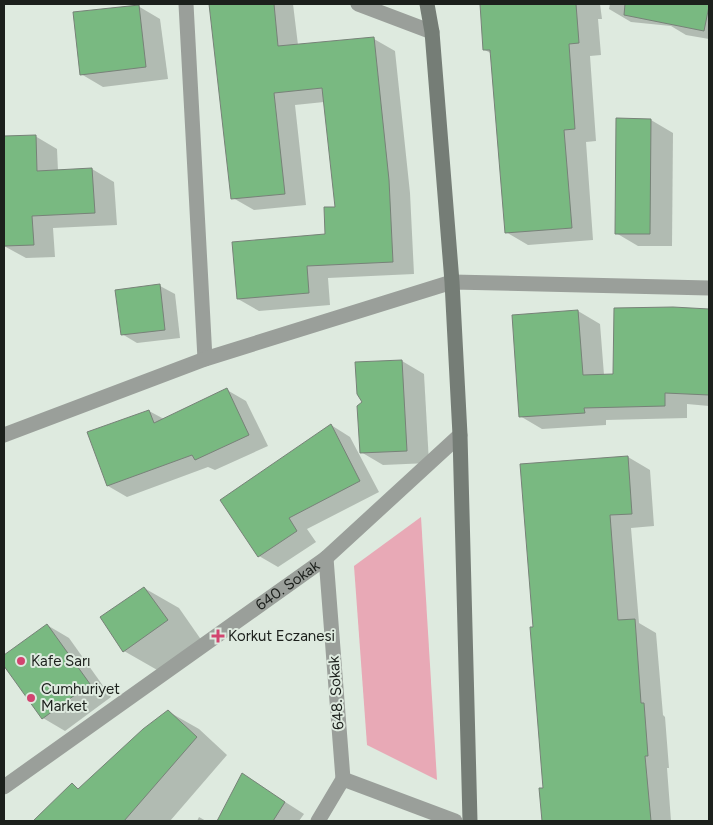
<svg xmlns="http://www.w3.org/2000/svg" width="713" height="825" font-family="Figtree,sans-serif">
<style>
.green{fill:#e8a9b6}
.shadow{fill:#0003}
.building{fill:#79b981;stroke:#778278}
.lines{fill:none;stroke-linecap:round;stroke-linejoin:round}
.street{stroke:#9a9f9a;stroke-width:15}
.secondary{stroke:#757d76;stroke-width:15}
.poi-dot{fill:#d24570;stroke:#deeadf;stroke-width:2}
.labels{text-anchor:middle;stroke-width:4;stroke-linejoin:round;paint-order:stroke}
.street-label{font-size:15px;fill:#1c201c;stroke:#deeadf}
.poi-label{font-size:15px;fill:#1c201c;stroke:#deeadf;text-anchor:start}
</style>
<rect width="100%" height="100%" fill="#deeadf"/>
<!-- green -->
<path class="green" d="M421 517 437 780 367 745 354 566Z"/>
<!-- shadow -->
<g class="shadow">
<path d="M211 4H293L298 45 374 39 395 51 410 193 414 274 328 278 330 305 259 311 238 299 326 235 336 208 324 102 295 105 306 205 254 210 233 198Z"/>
<path d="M481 4H600L602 19H598L601 55 590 56 596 141 586 142 593 240 528 245 506 232 492 54 485 50Z"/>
<path d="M610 4H709V39L686 35 671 26 631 22 609 9Z"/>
<path d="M138 6 160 19 168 79 103 87 81 74Z"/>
<path d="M618 119 651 120 673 133 672 246H638L616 233Z"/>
<path d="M35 136 57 149 58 171 92 169 114 182 117 225 53 228 55 257 26 258 4 246V138Z"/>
<path d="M160 286 175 294 180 338 137 343 122 334Z"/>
<path d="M673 308 709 310V406L687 404V418L606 420V425L542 429 520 416 578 311 600 324 604 375H614Z"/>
<path d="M402 361 424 374 429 463 383 465 361 452Z"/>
<path d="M227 390 246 401 268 446 215 470 208 467 127 497 108 486 149 411 164 419Z"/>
<path d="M331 425 350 437 379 492 307 529 316 542 278 567 259 556Z"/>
<path d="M628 457 650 470 654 526 631 528 639 623 656 633 663 715 665 717 669 768H667L671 821H543L541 789H544L534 628Z"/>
<path d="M144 588 179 608 202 641 159 671 124 651Z"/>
<path d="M47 625 69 638 111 697 65 731 43 718 4 664V657Z"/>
<path d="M169 712 199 729 227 755 170 821H34L73 785 79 789Z"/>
<path d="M243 775 304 814 299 821H219Z"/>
<path d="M199 817 206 821H197Z"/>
</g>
<!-- building -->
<g class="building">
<path d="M209 4H274L278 46 374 37 389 180 393 262 307 266 309 293 237 299 232 242 325 234 324 207H335L322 88 274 93 285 194 231 199Z"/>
<path d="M480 4H576L579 43 569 44 575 129 564 130 572 228 505 233 490 50H483Z"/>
<path d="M625 4H709V6L704 31 624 15Z"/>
<path d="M139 5 146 67 80 75 73 12Z"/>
<path d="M616 118 651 119 650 234H615Z"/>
<path d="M36 135 37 171 92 168 95 213 32 216 34 245 4 246V136Z"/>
<path d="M160 284 165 330 121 335 115 290Z"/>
<path d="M673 307 709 309V395L665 393V406L584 408 585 413 519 417 512 315 578 310 583 375 613 374 614 308Z"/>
<path d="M402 360 407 451 360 453 357 406 362 402 357 394 355 362Z"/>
<path d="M227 388 249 435 195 460 192 455 107 486 87 432 149 410 154 423Z"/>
<path d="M331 424 360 481 289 518 297 531 258 557 220 500Z"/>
<path d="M628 456 632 514 610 515 618 620 635 619 641 703H644L648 756H645L651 821H542L539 788H543L530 627H533L520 464Z"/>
<path d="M144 587 168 620 123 652 100 617Z"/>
<path d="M47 624 90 684 42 719 4 666V655Z"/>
<path d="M168 710 197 737 124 821H33L72 783 78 789 143 729Z"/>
<path d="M242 773 285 802 273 821H217Z"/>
</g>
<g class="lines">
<!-- street -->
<g class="street">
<path d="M186 4 205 359"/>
<path d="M358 4 432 32"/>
<path d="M4 435 205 359 452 282 709 288"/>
<path d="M343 779 455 821"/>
<path id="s1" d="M4 787 326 558 460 435"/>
<path d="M318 821 343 779 326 558"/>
</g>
<!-- secondary -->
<path class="secondary" d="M427 4 432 32 452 282 460 435 470 821"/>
</g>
<!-- markers -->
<g class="poi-dot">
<path d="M215.5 628.5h5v5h5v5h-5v5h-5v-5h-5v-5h5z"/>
<circle cx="21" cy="661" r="5"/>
<circle cx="31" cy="698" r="5"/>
</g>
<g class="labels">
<!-- street labels -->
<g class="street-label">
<text dy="5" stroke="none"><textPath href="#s1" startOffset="348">640. Sokak</textPath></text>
<text transform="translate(336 693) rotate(-94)" y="5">648. Sokak</text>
</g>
<!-- poi labels -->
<g class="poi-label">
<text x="228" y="641">Korkut Eczanesi</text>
<text x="31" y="666">Kafe Sarı</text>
<text x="41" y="694">Cumhuriyet<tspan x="41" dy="17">Market</tspan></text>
</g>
</g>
<!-- border -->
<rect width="713" height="825" fill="none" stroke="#1c201c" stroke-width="10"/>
</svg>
